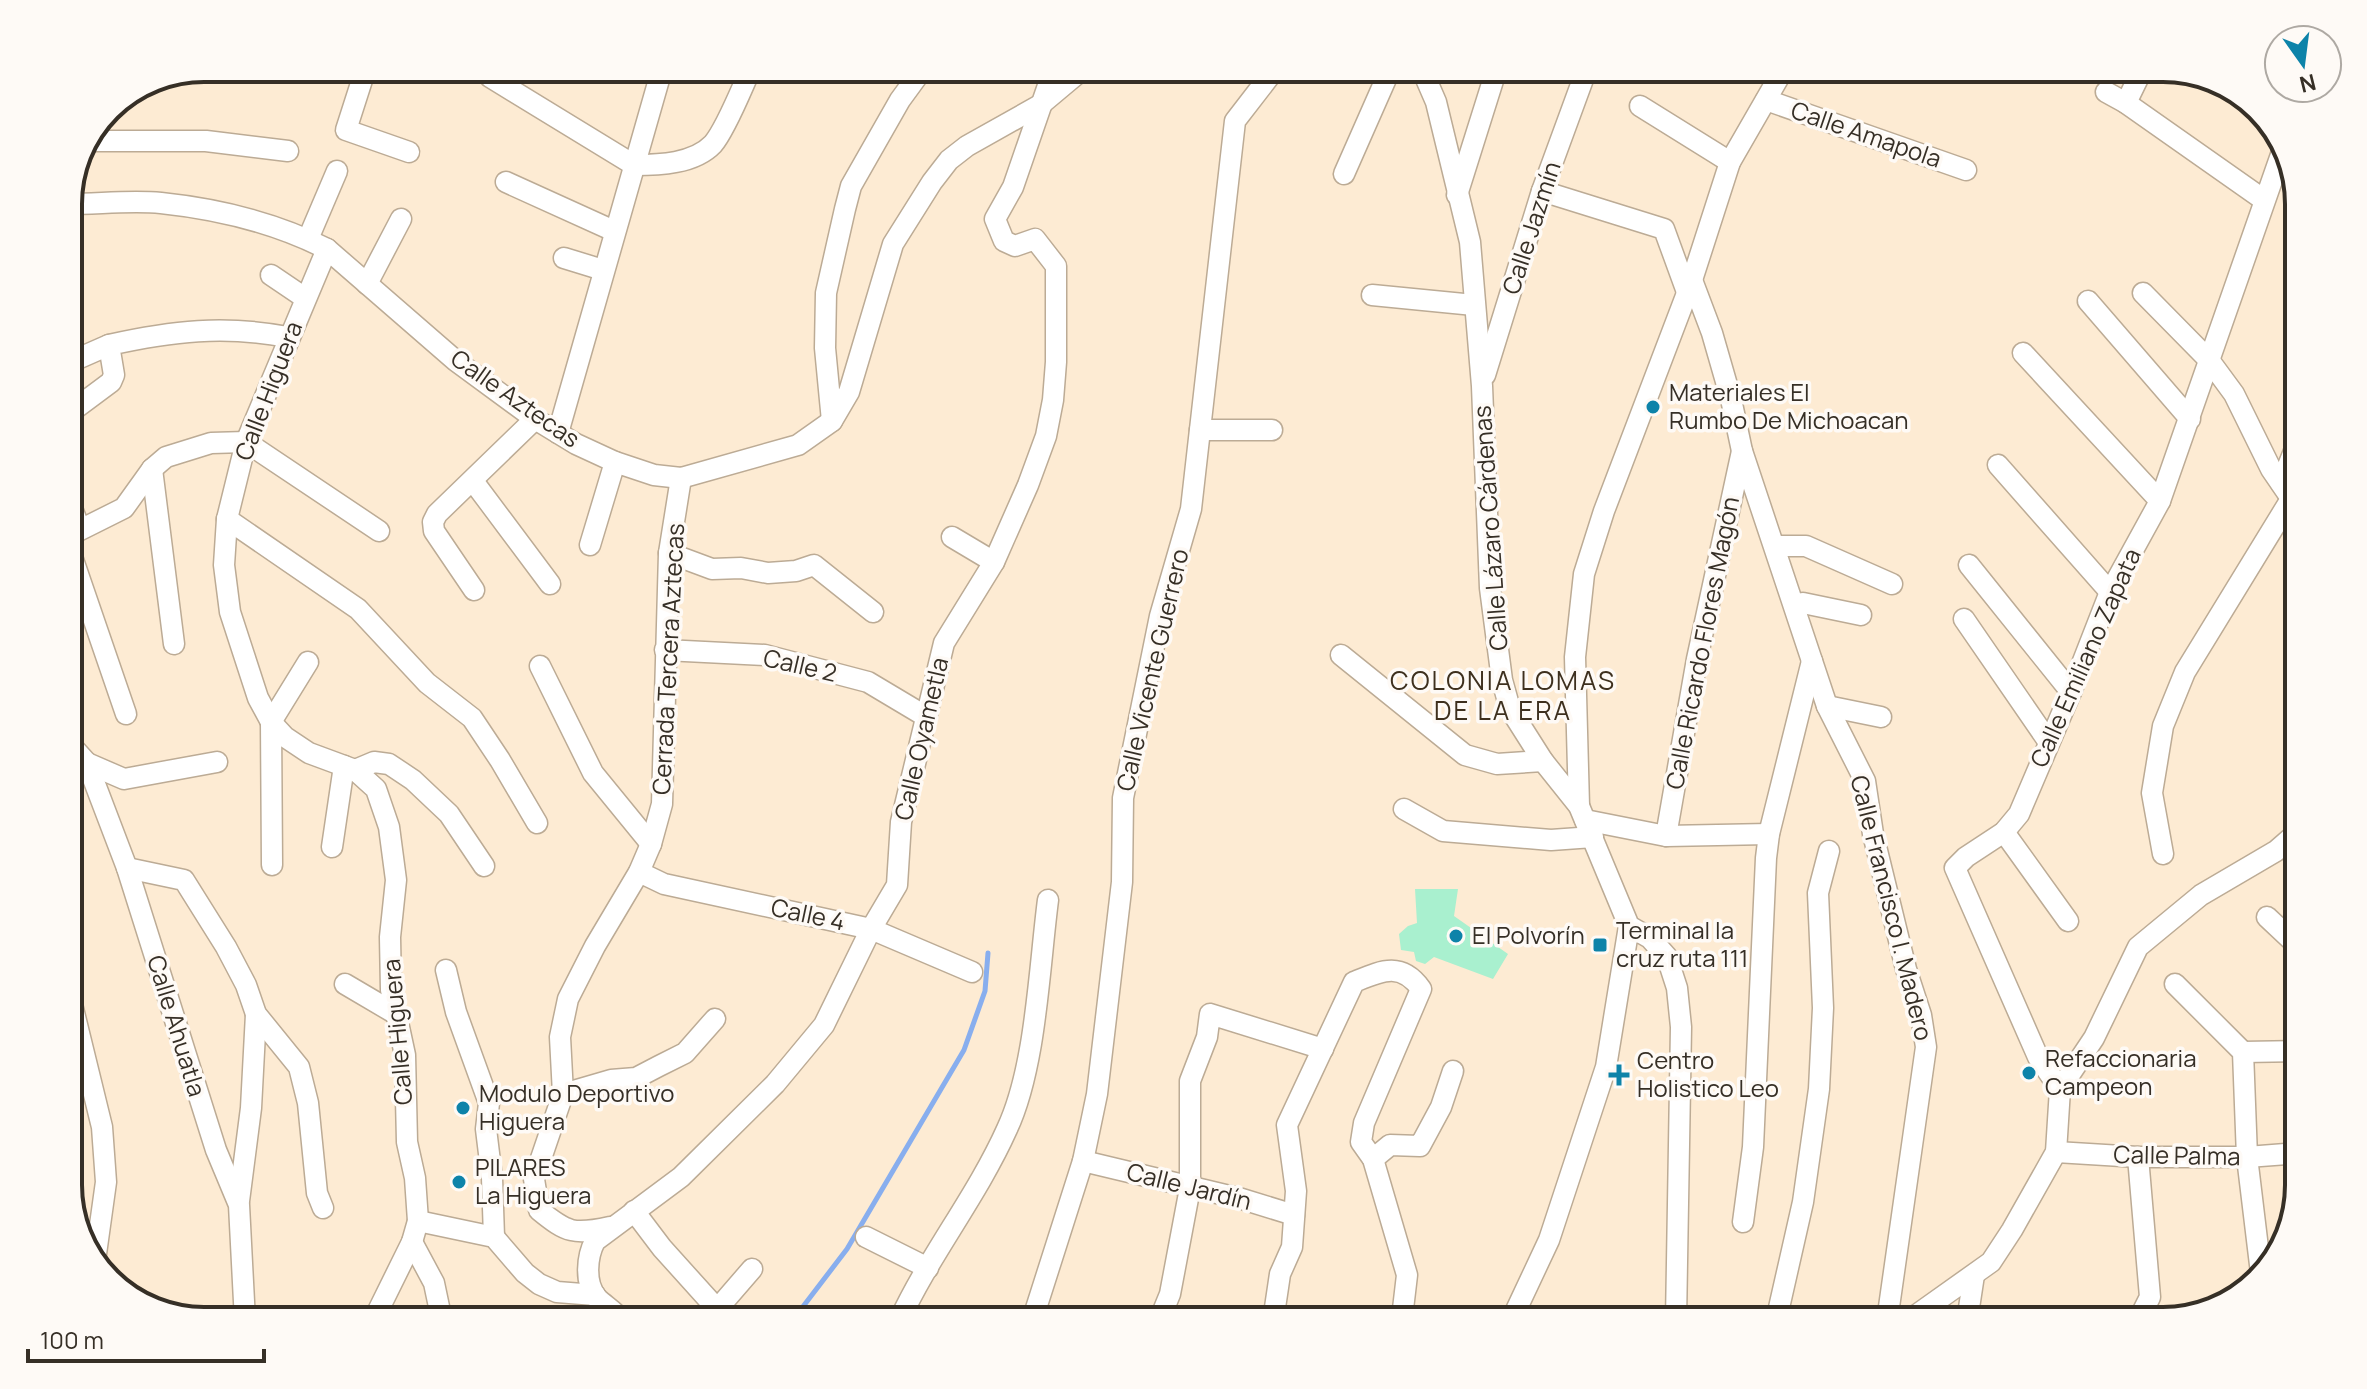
<svg xmlns="http://www.w3.org/2000/svg" width="2367" height="1389" font-family="Manrope,sans-serif">
<style>
.green{fill:#a9f0cf}
.lines{fill:none;stroke-linecap:round;stroke-linejoin:round}
.stream{stroke:#88aeee;stroke-width:5}
.minor-casing{stroke:#bcab95;stroke-width:23}
.minor{stroke:#fff;stroke-width:20}
.poi-dot{fill:#0d83a9;stroke:#fefaf6;stroke-width:3}
.labels{text-anchor:middle;stroke-width:7;stroke-linejoin:round;paint-order:stroke}
.street-label{font-size:24px;fill:#362f26;stroke:#fefaf6}
.poi-label{font-size:24px;fill:#362f26;stroke:#fefaf6;text-anchor:start}
.neighbourhood-label{font-size:26px;letter-spacing:2px;fill:#3e301e;stroke:#fefaf6}
.rim{fill:none;stroke:#362f26;stroke-width:4}
</style>
<rect width="100%" height="100%" fill="#fdebd3"/>
<!-- green -->
<path class="green" d="M1415 889H1458L1454 916 1508 954 1493 979 1434 957 1425 964 1416 961 1414 952 1401 950 1399 934 1408 926 1417 923Z"/>
<g class="lines">
<!-- stream -->
<path class="stream" d="M792 1321 847 1249 964 1050 985 991 988 953"/>
<!-- minor casing -->
<g class="minor-casing">
<g id="minor">
<path d="M1423 72 1436 102 1470 242 1482 386 1490 588 1502 680 1510 709 1543 761 1579 806 1629 926 1650 938 1667 957 1677 988 1681 1027 1676 1321"/>
<path d="M363 77 346 130 409 152"/>
<path d="M490 77 634 165"/>
<path d="M2106 92 2126 103 2264 200"/>
<path d="M1766 100 1966 170"/>
<path d="M2126 103 2143 68"/>
<path d="M1640 106 1730 162"/>
<path d="M93 141H206L288 151"/>
<path d="M634 165C659 165 694 164 713 144 725 130 740 93 748 75"/>
<path d="M1344 174 1389 72"/>
<path d="M506 182 614 231"/>
<path d="M1542 191 1664 229 1687 292"/>
<path d="M1457 195 1496 71"/>
<path d="M68 204C99 204 131 200 161 203 218 209 276 223 327 249L456 361 535 419 576 444 615 462 654 475 681 478 798 445 832 421 849 392 893 244 932 182 949 160 967 146 1040 105 1077 74"/>
<path d="M308 239 337 171"/>
<path d="M327 249 246 442 227 519 224 565 230 612 258 698 271 722 285 737 309 753 355 770 376 789 389 827 396 880 390 937 391 990 405 1055 407 1142 415 1178 418 1221 412 1242 373 1321"/>
<path d="M564 258 603 270"/>
<path d="M271 275 305 298"/>
<path d="M1692 280 1712 333 1731 399 1742 451 1827 706 1865 781 1873 834 1906 969 1921 1015 1926 1047 1887 1321"/>
<path d="M367 284 401 219"/>
<path d="M2143 293 2209 360 2234 394 2271 469 2299 510"/>
<path d="M1372 295 1474 305"/>
<path d="M2088 301 2190 419"/>
<path d="M2023 353 2160 501"/>
<path d="M68 363 109 345"/>
<path d="M1485 375 1542 191 1586 71"/>
<path d="M68 414 111 382 114 375 109 345C172 331 224 325 288 337"/>
<path d="M832 421 825 348 826 293 845 209 851 186 900 100 919 74"/>
<path d="M1200 430H1272"/>
<path d="M558 433 660 76"/>
<path d="M1998 465 2110 592"/>
<path d="M152 469 174 644"/>
<path d="M473 481 550 584"/>
<path d="M2281 483 2299 439"/>
<path d="M68 498 80 529"/>
<path d="M227 519 358 609 427 683 472 718 500 760 537 823"/>
<path d="M68 536 124 508 152 469 166 457 211 443 246 442 379 531"/>
<path d="M952 537 994 562"/>
<path d="M68 545 126 714"/>
<path d="M590 545 615 462"/>
<path d="M1775 546H1806L1892 584"/>
<path d="M669 553 712 569 741 568 768 573 796 571 814 565 873 612"/>
<path d="M1969 565 2071 692"/>
<path d="M474 590 434 531 433 522 437 514 535 419"/>
<path d="M1795 607 1803 603 1861 615"/>
<path d="M1964 619 2048 741"/>
<path d="M665 650 765 655 868 682 925 716"/>
<path d="M1341 655 1465 755 1497 764 1543 761"/>
<path d="M540 666 593 773 651 844"/>
<path d="M1827 706 1881 717"/>
<path d="M271 722 272 865"/>
<path d="M271 722 308 662"/>
<path d="M68 742 87 763 127 868 216 1150 239 1205 245 1321"/>
<path d="M87 763 124 779 217 762"/>
<path d="M355 770 374 762 389 764 413 780 449 814 484 866"/>
<path d="M1579 806 1575 657 1584 574 1604 511 1692 280 1730 162 1783 70"/>
<path d="M1404 809 1443 831 1551 840 1593 837"/>
<path d="M1585 820 1666 836 1769 834"/>
<path d="M2004 832 2068 921"/>
<path d="M1666 836 1697 659 1742 451"/>
<path d="M332 847 344 766"/>
<path d="M2163 854 2152 793 2163 726 2185 672 2291 499"/>
<path d="M127 868 184 880 226 947 246 985 256 1014 299 1067 308 1103 317 1193 323 1208"/>
<path d="M639 872 664 884 871 929 972 972"/>
<path d="M2267 917 2299 947"/>
<path d="M446 970 456 1012 489 1103 486 1129 492 1178 494 1237"/>
<path d="M345 984 396 1014"/>
<path d="M2175 984 2243 1052 2247 1157 2261 1273"/>
<path d="M68 988 102 1127 106 1182 95 1261"/>
<path d="M2243 1052 2299 1051"/>
<path d="M2060 1089 2038 1057 1955 868 1966 857 2004 832 2019 814 2071 692 2110 592 2160 501 2283 149"/>
<path d="M563 1094 611 1080 636 1078 659 1066 685 1053 715 1019"/>
<path d="M2056 1152 2138 1157H2247L2299 1153"/>
<path d="M2138 1157 2150 1297 2138 1321"/>
<path d="M1373 1159 1390 1145 1420 1146 1441 1107 1453 1071"/>
<path d="M1083 1161 1242 1199 1294 1215"/>
<path d="M239 1201 251 1108 256 1014"/>
<path d="M634 1211 662 1248 717 1309"/>
<path d="M418 1221 494 1237 525 1273 539 1284 557 1292 595 1295"/>
<path d="M1743 1222 1753 1147 1766 858 1769 834 1812 661"/>
<path d="M610 1227C574 1235 567 1233 539 1210L534 1179 563 1094 560 1037 568 999 595 946 639 872 651 844 662 804 669 553 681 478"/>
<path d="M866 1237 928 1268"/>
<path d="M412 1242 434 1283 442 1321"/>
<path d="M622 1321C615 1311 605 1306 597 1298 584 1283 587 1256 595 1241L681 1177 775 1084 824 1025 871 929 897 885 901 822 944 643 994 562 1028 485 1046 436 1053 400 1056 362V266L1035 239 1015 246 1004 241 995 219 1013 187 1052 74"/>
<path d="M707 1321 752 1269"/>
<path d="M899 1321C930 1254 977 1196 1007 1129 1036 1067 1039 969 1048 900"/>
<path d="M1032 1321 1083 1161 1097 1094 1122 882 1123 798 1160 616 1191 509 1235 121 1272 73"/>
<path d="M1159 1321 1170 1294 1190 1188V1081L1207 1037 1210 1014 1323 1049"/>
<path d="M1273 1321 1280 1274 1292 1247 1296 1191 1287 1125 1354 982C1381 971 1401 961 1421 989L1364 1123 1361 1142 1373 1159 1407 1275 1403 1309 1399 1321"/>
<path d="M1511 1321 1549 1240 1606 1067 1629 926"/>
<path d="M1776 1321 1803 1202 1819 1089 1823 1008 1818 893 1829 851"/>
<path d="M1908 1321 1991 1262 2012 1230 2056 1152 2060 1089 2094 1038 2138 947 2201 895 2276 851 2299 831"/>
<path d="M1967 1321 1974 1275"/>
</g>
</g>
<!-- minor -->
<use href="#minor" class="minor"/>
</g>
<!-- markers -->
<g class="poi-dot">
<circle cx="1653" cy="407" r="8"/>
<circle cx="1456" cy="936" r="8"/>
<rect x="1592" y="937" width="16" height="16" rx="4"/>
<circle cx="2029" cy="1073" r="8"/>
<path d="M1615 1063h8v8h8v8h-8v8h-8v-8h-8v-8h8z"/>
<circle cx="463" cy="1108" r="8"/>
<circle cx="459" cy="1182" r="8"/>
</g>
<g class="labels">
<!-- street labels -->
<g class="street-label">
<text transform="translate(1866 135) rotate(19)" y="8">Calle Amapola</text>
<text transform="translate(1532 228) rotate(-72)" y="8">Calle Jazmín</text>
<text transform="translate(269 391) rotate(-69)" y="8">Calle Higuera</text>
<text transform="translate(515 399) rotate(35)" y="8">Calle Aztecas</text>
<text transform="translate(1491 528) rotate(-94)" y="8">Calle Lázaro Cárdenas</text>
<text transform="translate(1703 643) rotate(-79)" y="8">Calle Ricardo Flores Magón</text>
<text transform="translate(2086 658) rotate(-66)" y="8">Calle Emiliano Zapata</text>
<text transform="translate(669 659) rotate(-87)" y="8">Cerrada Tercera Aztecas</text>
<text transform="translate(800 666) rotate(13)" y="8">Calle 2</text>
<text transform="translate(1153 670) rotate(-77)" y="8">Calle Vicente Guerrero</text>
<text transform="translate(922 739) rotate(-77)" y="8">Calle Oyametla</text>
<text transform="translate(1891 908) rotate(76)" y="8">Calle Francisco I. Madero</text>
<text transform="translate(808 915) rotate(12)" y="8">Calle 4</text>
<text transform="translate(176 1026) rotate(73)" y="8">Calle Ahuatla</text>
<text transform="translate(398 1032) rotate(-95)" y="8">Calle Higuera</text>
<text transform="translate(2177 1156) rotate(1)" y="8">Calle Palma</text>
<text transform="translate(1189 1187) rotate(14)" y="8">Calle Jardín</text>
</g>
<!-- poi labels -->
<g class="poi-label">
<text x="1669" y="401">Materiales El<tspan x="1669" dy="28">Rumbo De Michoacan</tspan></text>
<text x="1616" y="939">Terminal la<tspan x="1616" dy="28">cruz ruta 111</tspan></text>
<text x="1472" y="944">El Polvorín</text>
<text x="2045" y="1067">Refaccionaria<tspan x="2045" dy="28">Campeon</tspan></text>
<text x="1637" y="1069">Centro<tspan x="1637" dy="28">Holistico Leo</tspan></text>
<text x="479" y="1102">Modulo Deportivo<tspan x="479" dy="28">Higuera</tspan></text>
<text x="475" y="1176">PILARES<tspan x="475" dy="28">La Higuera</tspan></text>
</g>
<!-- neighbourhood labels -->
<g class="neighbourhood-label">
<text x="1503" y="690">COLONIA LOMAS<tspan x="1503" dy="30">DE LA ERA</tspan></text>
</g>
</g>
<!-- crop -->
<path d="M0 0H2367V1389H0ZM204 82H2163A122 122 0 0 1 2285 204V1185A122 122 0 0 1 2163 1307H204A122 122 0 0 1 82 1185V204A122 122 0 0 1 204 82Z" fill="#fefaf6" fill-rule="evenodd"/>
<path class="rim" d="M204 82H2163A122 122 0 0 1 2285 204V1185A122 122 0 0 1 2163 1307H204A122 122 0 0 1 82 1185V204A122 122 0 0 1 204 82Z"/>
<!-- north arrow -->
<g transform="translate(2303 64) rotate(166)"><circle r="38" fill="#fefaf6" stroke="#aea9a3" stroke-width="2"/>
<path d="M0-6L14 30L0 20L-14 30Z" fill="#0d83a9"/>
<text y="-12" font-size="22" font-weight="bold" text-anchor="middle" fill="#362f26">N</text>
</g>
<!-- scale -->
<path d="M28 1349v12h236v-12" fill="none" stroke="#362f26" stroke-width="4"/>
<text x="40" y="1349" font-size="24" fill="#362f26" stroke="#fefaf6" stroke-width="6" paint-order="stroke">100 m</text>
</svg>
